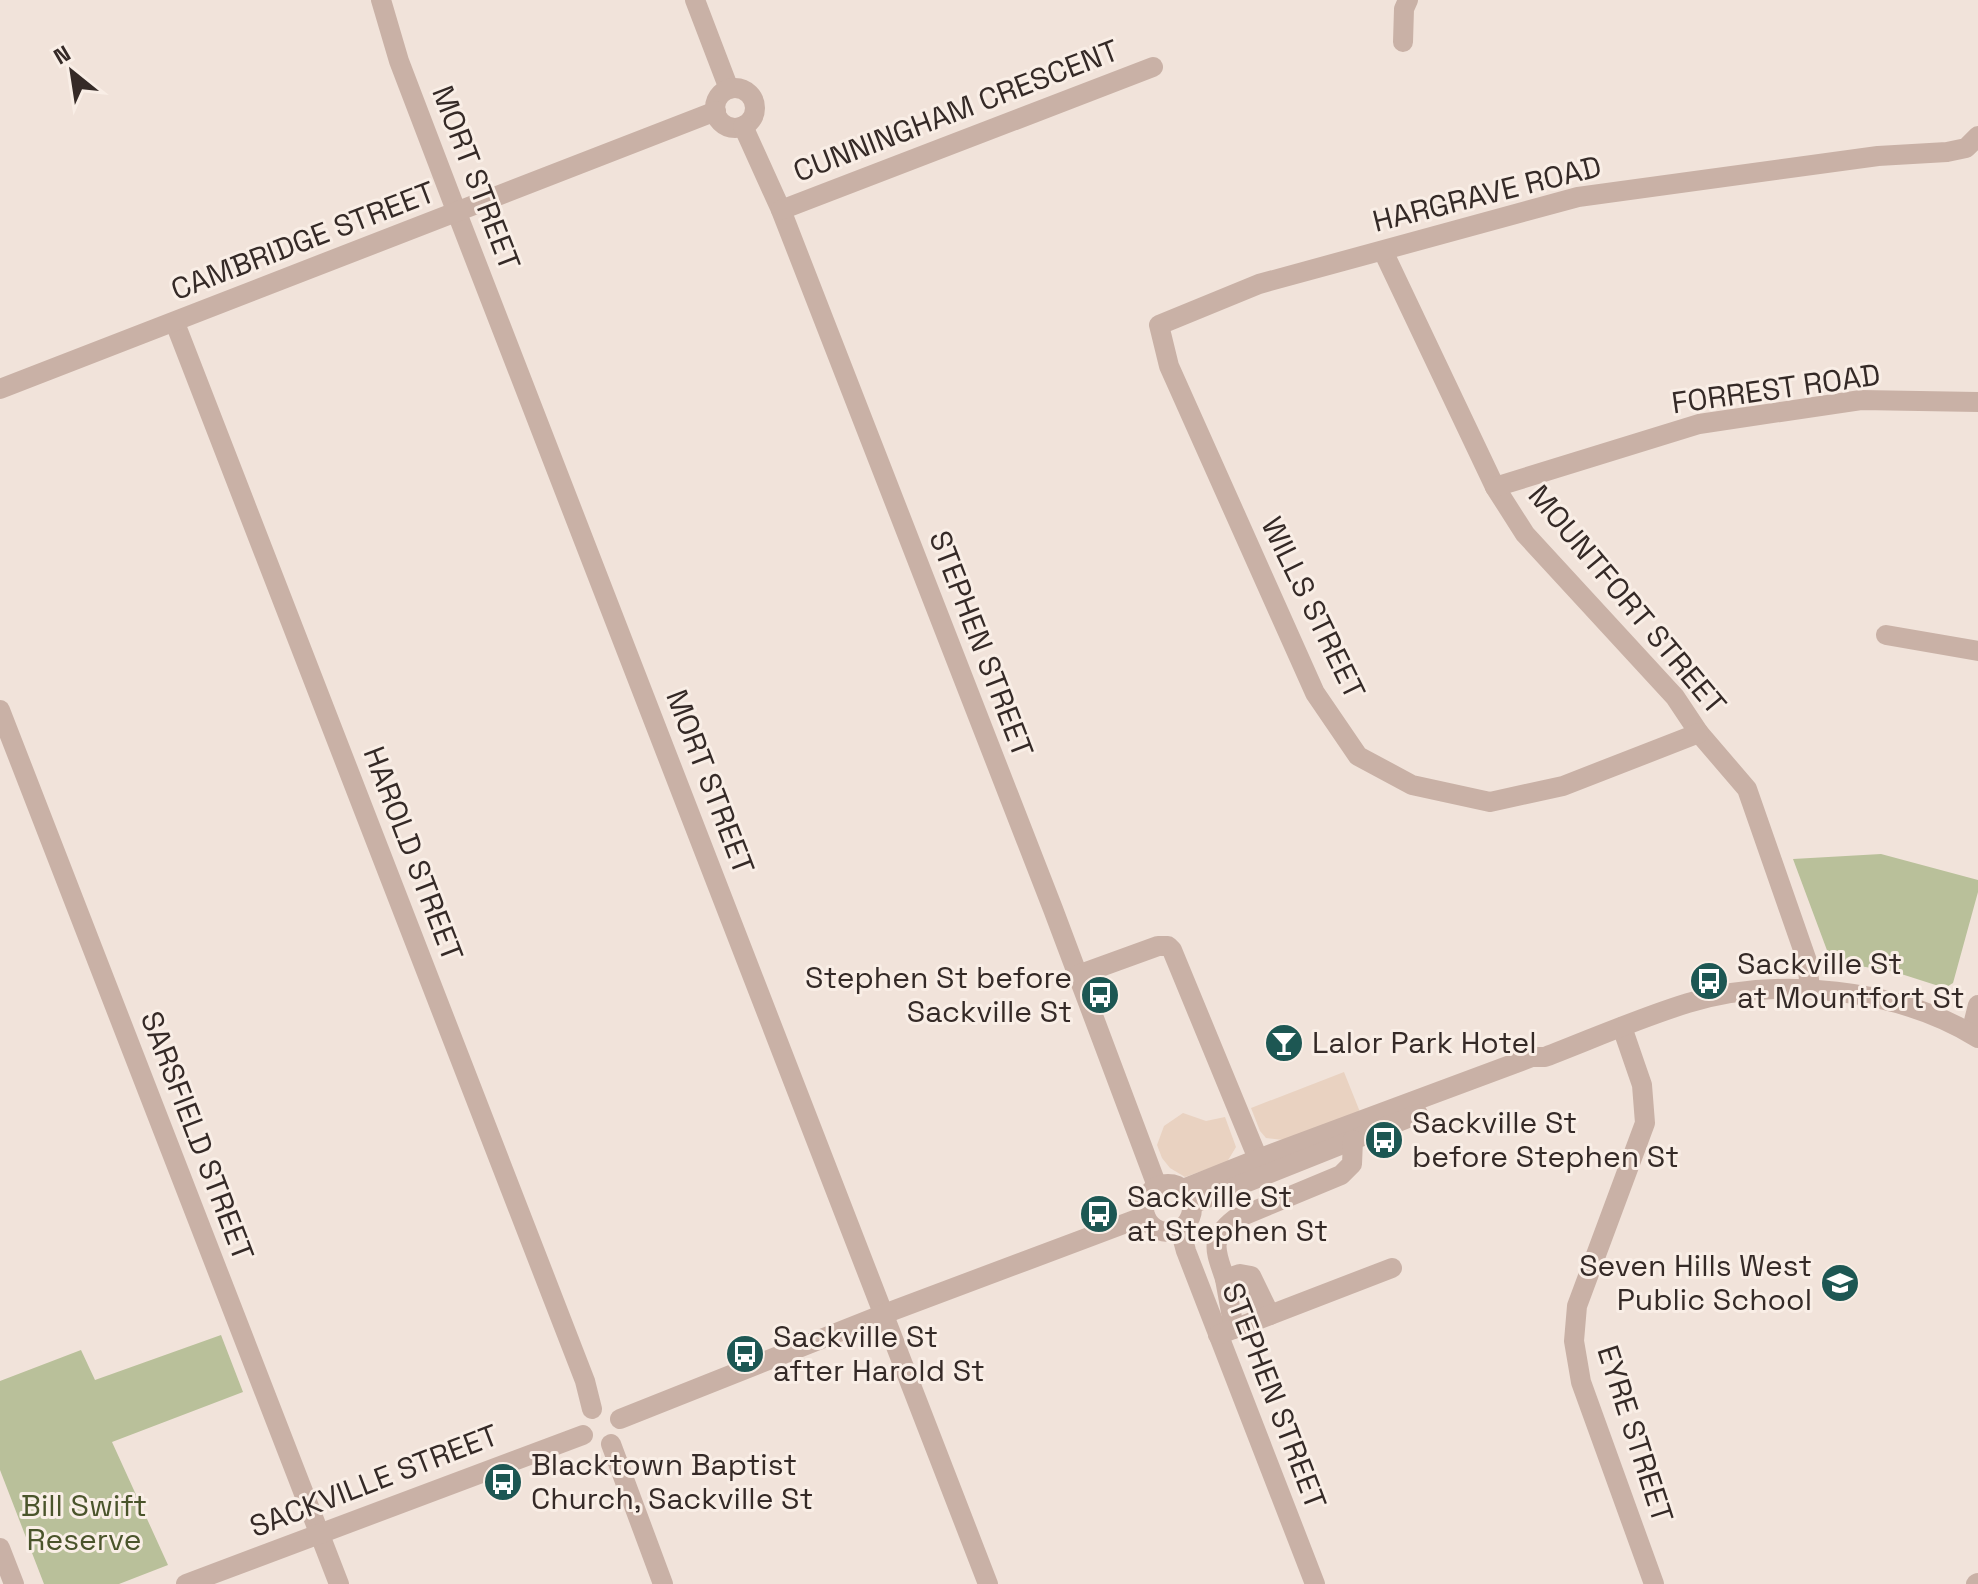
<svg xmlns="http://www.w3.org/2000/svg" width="1978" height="1584" font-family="'Space Grotesk',sans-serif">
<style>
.green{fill:#b9c09a}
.plaza{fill:#e9d2c1}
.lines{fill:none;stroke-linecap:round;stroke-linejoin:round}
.minor{stroke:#c9b1a6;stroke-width:20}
.labels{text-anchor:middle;stroke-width:6;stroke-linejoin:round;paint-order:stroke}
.street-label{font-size:30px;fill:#352a27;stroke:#f9eee6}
.poi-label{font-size:30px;fill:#352a27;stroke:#f9eee6;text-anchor:start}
.park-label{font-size:30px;fill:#4a542b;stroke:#f9eee6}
</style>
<rect width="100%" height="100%" fill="#f1e3da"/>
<!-- green -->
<g class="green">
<path d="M1881 854 1978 880V892L1953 983 1945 988 1895 972 1842 963 1828 953 1793 859Z"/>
<path d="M221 1335 243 1392 112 1442 168 1565 119 1584H44L0 1470V1381L81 1350 95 1380Z"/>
</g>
<!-- plaza -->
<g class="plaza">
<path d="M1344 1072 1360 1112 1284 1140 1266 1138 1260 1131 1251 1108Z"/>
<path d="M1183 1113 1206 1121 1225 1117 1236 1147 1227 1162 1185 1177 1170 1168 1162 1158 1157 1145 1164 1126Z"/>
</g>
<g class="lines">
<!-- minor -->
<g class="minor">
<path d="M381 0 399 61 457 213 988 1584"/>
<path d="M695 0 729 89"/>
<path d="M1403 42 1404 9 1408 0"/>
<circle cx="735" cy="108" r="20"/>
<path d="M743 126 781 210 1053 909 1157 1186"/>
<path d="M781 210 1153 67"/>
<path d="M1383 251 1495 487 1525 534 1675 697 1699 733 1747 789 1807 961 1810 989"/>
<path d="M175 323 585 1381 592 1409"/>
<path d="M0 389 716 111"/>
<path d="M1495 487 1699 424 1861 400 1978 402"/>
<path d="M1886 635 1978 651"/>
<path d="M0 710 339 1584"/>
<path d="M1699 733 1563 786 1490 802 1412 785 1358 756 1315 693 1169 366 1159 325 1259 284 1578 197 1878 156 1947 152 1966 148 1978 136"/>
<path d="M1078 975 1158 946H1168L1172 950 1263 1171"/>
<path d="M1622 1027 1642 1085 1645 1123 1577 1306 1574 1341 1581 1382 1654 1584"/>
<path d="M1971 1033 1978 1005"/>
<circle cx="1168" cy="1208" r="24"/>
<path d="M1183 1189 1258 1159 1532 1057H1545C1592 1039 1639 1018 1688 1003 1777 976 1898 988 1978 1038"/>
<path d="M1192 1204 1418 1114"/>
<path d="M1180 1229 1186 1251 1315 1584"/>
<path d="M1225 1279C1216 1251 1208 1240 1235 1219L1341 1175 1352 1164 1353 1140"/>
<path d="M1234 1329 1225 1279 1240 1274 1251 1276 1270 1315"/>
<path d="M1218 1335 1392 1268"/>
<path d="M620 1419 884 1314 1145 1216"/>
<path d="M611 1444 663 1584"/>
<path d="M0 1548 14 1584"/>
<path d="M186 1584 583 1435"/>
<path d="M1976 1584 1978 1583"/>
</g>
</g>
<!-- icons -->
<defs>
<g id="bus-disc" transform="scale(2)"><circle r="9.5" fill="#1d5753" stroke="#f9eee6"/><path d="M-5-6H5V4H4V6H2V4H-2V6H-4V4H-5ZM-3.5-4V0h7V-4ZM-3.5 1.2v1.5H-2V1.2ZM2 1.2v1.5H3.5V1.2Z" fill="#fff"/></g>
<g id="bar-disc" transform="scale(2)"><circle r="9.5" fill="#1d5753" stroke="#f9eee6"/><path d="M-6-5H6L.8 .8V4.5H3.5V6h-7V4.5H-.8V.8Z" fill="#fff"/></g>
<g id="school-disc" transform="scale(2)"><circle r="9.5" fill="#1d5753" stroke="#f9eee6"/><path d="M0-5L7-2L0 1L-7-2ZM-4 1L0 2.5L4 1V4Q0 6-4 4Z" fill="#fff"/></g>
</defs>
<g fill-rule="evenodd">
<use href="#bus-disc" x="1709" y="981"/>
<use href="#bus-disc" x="1100" y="995"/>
<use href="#bar-disc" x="1284" y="1043"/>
<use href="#bus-disc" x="1384" y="1140"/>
<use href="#bus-disc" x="1099" y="1214"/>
<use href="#school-disc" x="1840" y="1283"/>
<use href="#bus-disc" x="745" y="1354"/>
<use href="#bus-disc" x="503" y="1482"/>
</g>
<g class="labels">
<!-- street labels -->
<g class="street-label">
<text transform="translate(956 111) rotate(-21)" y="10">CUNNINGHAM CRESCENT</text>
<text transform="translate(476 178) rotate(69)" y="10">MORT STREET</text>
<text transform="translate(1487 194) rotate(-14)" y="10">HARGRAVE ROAD</text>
<text transform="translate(303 241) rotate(-21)" y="10">CAMBRIDGE STREET</text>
<text transform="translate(1776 389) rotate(-8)" y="10">FORREST ROAD</text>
<text transform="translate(1627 600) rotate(50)" y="10">MOUNTFORT STREET</text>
<text transform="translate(1313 608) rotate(64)" y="10">WILLS STREET</text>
<text transform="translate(981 644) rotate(69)" y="10">STEPHEN STREET</text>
<text transform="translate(710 782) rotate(69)" y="10">MORT STREET</text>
<text transform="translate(413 854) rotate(69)" y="10">HAROLD STREET</text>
<text transform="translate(197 1136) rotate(69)" y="10">SARSFIELD STREET</text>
<text transform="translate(1274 1396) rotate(69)" y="10">STEPHEN STREET</text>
<text transform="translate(1635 1434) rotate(72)" y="10">EYRE STREET</text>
<text transform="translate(374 1481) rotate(-21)" y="10">SACKVILLE STREET</text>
</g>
<!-- poi labels -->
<g class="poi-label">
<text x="1737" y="974">Sackville St<tspan x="1737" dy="34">at Mountfort St</tspan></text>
<text x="1072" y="988" text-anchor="end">Stephen St before<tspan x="1072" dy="34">Sackville St</tspan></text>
<text x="1312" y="1053">Lalor Park Hotel</text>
<text x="1412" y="1133">Sackville St<tspan x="1412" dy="34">before Stephen St</tspan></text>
<text x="1127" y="1207">Sackville St<tspan x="1127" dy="34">at Stephen St</tspan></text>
<text x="1812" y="1276" text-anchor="end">Seven Hills West<tspan x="1812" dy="34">Public School</tspan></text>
<text x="773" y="1347">Sackville St<tspan x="773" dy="34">after Harold St</tspan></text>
<text x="531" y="1475">Blacktown Baptist<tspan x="531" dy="34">Church, Sackville St</tspan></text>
</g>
<!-- park labels -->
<g class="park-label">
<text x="84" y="1516">Bill Swift<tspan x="84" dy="34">Reserve</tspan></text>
</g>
</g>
<!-- north arrow -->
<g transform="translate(72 72) rotate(330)" stroke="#f9eee6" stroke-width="6" paint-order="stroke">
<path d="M0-6L14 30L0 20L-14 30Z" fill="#352a27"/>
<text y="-12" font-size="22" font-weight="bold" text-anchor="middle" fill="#352a27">N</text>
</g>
</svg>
